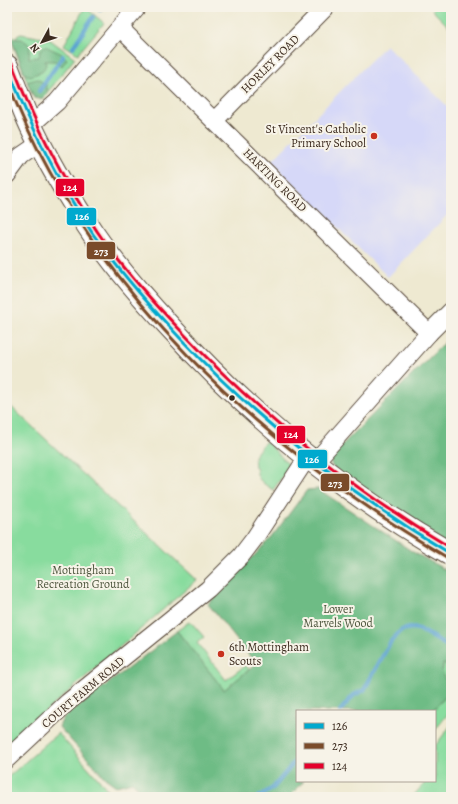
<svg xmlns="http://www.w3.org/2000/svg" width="458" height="804" font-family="Alegreya,serif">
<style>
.built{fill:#d6d8f8}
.green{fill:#88dc9e;stroke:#62835e}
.forest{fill:#6ebc85;stroke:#547352}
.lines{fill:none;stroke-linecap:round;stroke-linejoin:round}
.stream{stroke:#5aa3d1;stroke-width:4.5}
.street-casing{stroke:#564739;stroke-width:19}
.secondary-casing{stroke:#564739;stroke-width:24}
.street{stroke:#fff;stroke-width:17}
.secondary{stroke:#fff;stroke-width:22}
.bus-1-casing{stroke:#f7f3e8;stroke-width:6}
.bus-2-casing{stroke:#f7f3e8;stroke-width:6}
.bus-3-casing{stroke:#f7f3e8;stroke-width:6}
.bus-1{stroke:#00a9ce;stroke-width:3}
.bus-2{stroke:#7a4b2a;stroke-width:3}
.bus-3{stroke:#e4002b;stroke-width:3}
.poi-dot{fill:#c8321e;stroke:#f7f3e8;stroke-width:1.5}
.bus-dot{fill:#3b2a1e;stroke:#f7f3e8;stroke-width:1.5}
.labels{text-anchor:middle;stroke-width:4;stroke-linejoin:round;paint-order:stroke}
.street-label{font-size:12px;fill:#3b2a1e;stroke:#f7f3e8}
.poi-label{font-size:12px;fill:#3b2a1e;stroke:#f7f3e8;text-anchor:end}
.park-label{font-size:12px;fill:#4e563e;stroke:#f7f3e8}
.line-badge{stroke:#f7f3e8;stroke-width:1.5}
.badge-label{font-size:11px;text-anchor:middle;font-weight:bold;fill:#fff}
</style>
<rect width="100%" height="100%" fill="#f7f3e8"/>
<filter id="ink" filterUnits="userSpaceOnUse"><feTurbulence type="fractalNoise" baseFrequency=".025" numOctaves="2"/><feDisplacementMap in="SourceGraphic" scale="8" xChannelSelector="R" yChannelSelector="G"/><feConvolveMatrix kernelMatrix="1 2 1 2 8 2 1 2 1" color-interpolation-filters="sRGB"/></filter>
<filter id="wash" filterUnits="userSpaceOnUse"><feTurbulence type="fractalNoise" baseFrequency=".012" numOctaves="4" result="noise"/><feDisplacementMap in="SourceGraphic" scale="16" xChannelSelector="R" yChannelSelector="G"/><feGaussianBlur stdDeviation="0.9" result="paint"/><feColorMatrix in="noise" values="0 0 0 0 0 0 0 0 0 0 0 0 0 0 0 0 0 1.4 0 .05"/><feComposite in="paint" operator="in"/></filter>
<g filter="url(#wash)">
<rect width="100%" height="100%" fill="#eee9d1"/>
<!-- built -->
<path class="built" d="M386 45 451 110V211L388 277 271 162Z"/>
<!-- green -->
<g class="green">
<path d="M85 7 104 23 78 54 64 45Z"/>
<path d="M435 7H451V29L432 10Z"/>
<path d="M21 34 49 39 75 58 43 98H34L32 94 11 39Z"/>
<path d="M7 403 197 580 7 745Z"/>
<path d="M266 441 288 464 289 467 273 490C262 482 257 481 256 467H255L254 456Z"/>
<path d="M190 621 204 637 197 643 226 680 246 665 249 670 224 690 177 631Z"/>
<path d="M443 664 451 666V688L442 677Z"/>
<path d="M451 691V710L435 730V711H432Z"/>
<path d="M451 725V797H412L425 783 424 781H435V746Z"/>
<path d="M58 733 114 797H7V778Z"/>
</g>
<!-- forest -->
<g class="forest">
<path d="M15 39H22L30 45 29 58 39 57 40 50 45 46 62 54 67 59 62 66 55 61H45L46 65 42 72 30 76 25 74 12 41Z"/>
<path d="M37 79 46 84 48 92C44 98 42 100 34 98L27 82Z"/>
<path d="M451 336V551L333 468 329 458Z"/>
<path d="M318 489 413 552 451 573V666L443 664C440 680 448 678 451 691L432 711H297V781H304L289 797H144L145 794 132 782 116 786 105 778 59 727 63 718 177 631 224 690 256 664 208 604 271 538 307 490Z"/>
</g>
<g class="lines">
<!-- stream -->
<g class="stream">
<path d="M100 9 101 7"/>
<path d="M73 47 93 17"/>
<path d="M39 91 63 56"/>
<path d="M340 711 354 695 364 690 391 641 402 630 411 628 419 629 451 648"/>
<path d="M259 797 273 788 297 759"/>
</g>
</g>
</g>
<g filter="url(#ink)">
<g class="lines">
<!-- street casing -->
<g class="street-casing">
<g id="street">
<path d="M120 28 429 333"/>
<path d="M214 121 326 7"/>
<path d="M31 125 57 102 137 7"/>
<path d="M7 175 21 156 40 143"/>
<path d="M7 759 68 702 208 589 241 556 254 539 303 464 322 454 429 333 451 311"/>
</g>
</g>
<!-- secondary casing -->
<g class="secondary-casing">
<path id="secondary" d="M7 66C15 86 22 107 31 126 46 158 65 190 84 220 109 259 140 295 171 328 252 417 346 495 451 554"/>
</g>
<!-- street -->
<use href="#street" class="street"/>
<!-- secondary -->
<use href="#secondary" class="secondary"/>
<!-- bus-1 casing -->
<g class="bus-1-casing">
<path id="bus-1" d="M7 66C30 125 57 181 93 234 119 271 149 305 180 338 260 423 350 494 451 554"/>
</g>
<!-- bus-2 casing -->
<g class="bus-2-casing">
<path id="bus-2" d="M7 80C85 285 263 449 448 558"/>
</g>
<!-- bus-3 casing -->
<g class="bus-3-casing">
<path id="bus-3" d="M12 64C35 124 61 177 97 231 122 268 152 301 183 333 263 418 351 489 451 548"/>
</g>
<!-- bus-1 -->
<use href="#bus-1" class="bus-1"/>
<!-- bus-2 -->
<use href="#bus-2" class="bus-2"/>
<!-- bus-3 -->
<use href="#bus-3" class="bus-3"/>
</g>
</g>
<!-- markers -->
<g class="poi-dot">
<circle cx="374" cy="136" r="4"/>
<circle cx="221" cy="654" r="4"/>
</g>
<circle class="bus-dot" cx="232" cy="398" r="3.5"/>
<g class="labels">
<!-- street labels -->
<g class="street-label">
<text transform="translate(270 64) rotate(-45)" y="4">HORLEY ROAD</text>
<text transform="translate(275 180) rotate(45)" y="4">HARTING ROAD</text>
<text transform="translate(83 692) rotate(-40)" y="4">COURT FARM ROAD</text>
</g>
<!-- poi labels -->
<g class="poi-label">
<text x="366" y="133">St Vincent's Catholic<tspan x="366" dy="14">Primary School</tspan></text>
<text x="229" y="651" text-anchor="start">6th Mottingham<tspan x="229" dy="14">Scouts</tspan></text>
</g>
<!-- park labels -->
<g class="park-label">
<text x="83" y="574">Mottingham<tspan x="83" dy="14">Recreation Ground</tspan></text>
<text x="338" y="613">Lower<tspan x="338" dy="14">Marvels Wood</tspan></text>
</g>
</g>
<g class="line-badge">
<rect x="55" y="178" width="30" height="19" rx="4" fill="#e4002b"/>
<rect x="66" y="207" width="31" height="19" rx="4" fill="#00a9ce"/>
<rect x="86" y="241" width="30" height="19" rx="4" fill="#7a4b2a"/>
<rect x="276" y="425" width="30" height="19" rx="4" fill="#e4002b"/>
<rect x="297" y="449" width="31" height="20" rx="4" fill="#00a9ce"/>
<rect x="320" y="473" width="30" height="19" rx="4" fill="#7a4b2a"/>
</g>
<g class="badge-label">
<text x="70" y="191">124</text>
<text x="82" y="220">126</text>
<text x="101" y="255">273</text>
<text x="291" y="438">124</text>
<text x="312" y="463">126</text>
<text x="335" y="487">273</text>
</g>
<!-- margin -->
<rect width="458" height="804" fill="none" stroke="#f7f3e8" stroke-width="24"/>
<!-- legend -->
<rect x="296" y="710" width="140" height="72" fill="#f7f3e8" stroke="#aca397"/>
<rect x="304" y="723" width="20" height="6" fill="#00a9ce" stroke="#aca397"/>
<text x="332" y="730" font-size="12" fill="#3b2a1e">126</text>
<rect x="304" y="743" width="20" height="6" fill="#7a4b2a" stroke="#aca397"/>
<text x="332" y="750" font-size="12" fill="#3b2a1e">273</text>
<rect x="304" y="763" width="20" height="6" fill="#e4002b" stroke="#aca397"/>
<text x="332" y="770" font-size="12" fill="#3b2a1e">124</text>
<!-- north arrow -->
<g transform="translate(42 42) rotate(230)" stroke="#f7f3e8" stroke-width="3" paint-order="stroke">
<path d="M0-3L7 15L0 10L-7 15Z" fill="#3b2a1e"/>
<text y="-6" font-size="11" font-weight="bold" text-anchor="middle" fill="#3b2a1e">N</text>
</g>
</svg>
